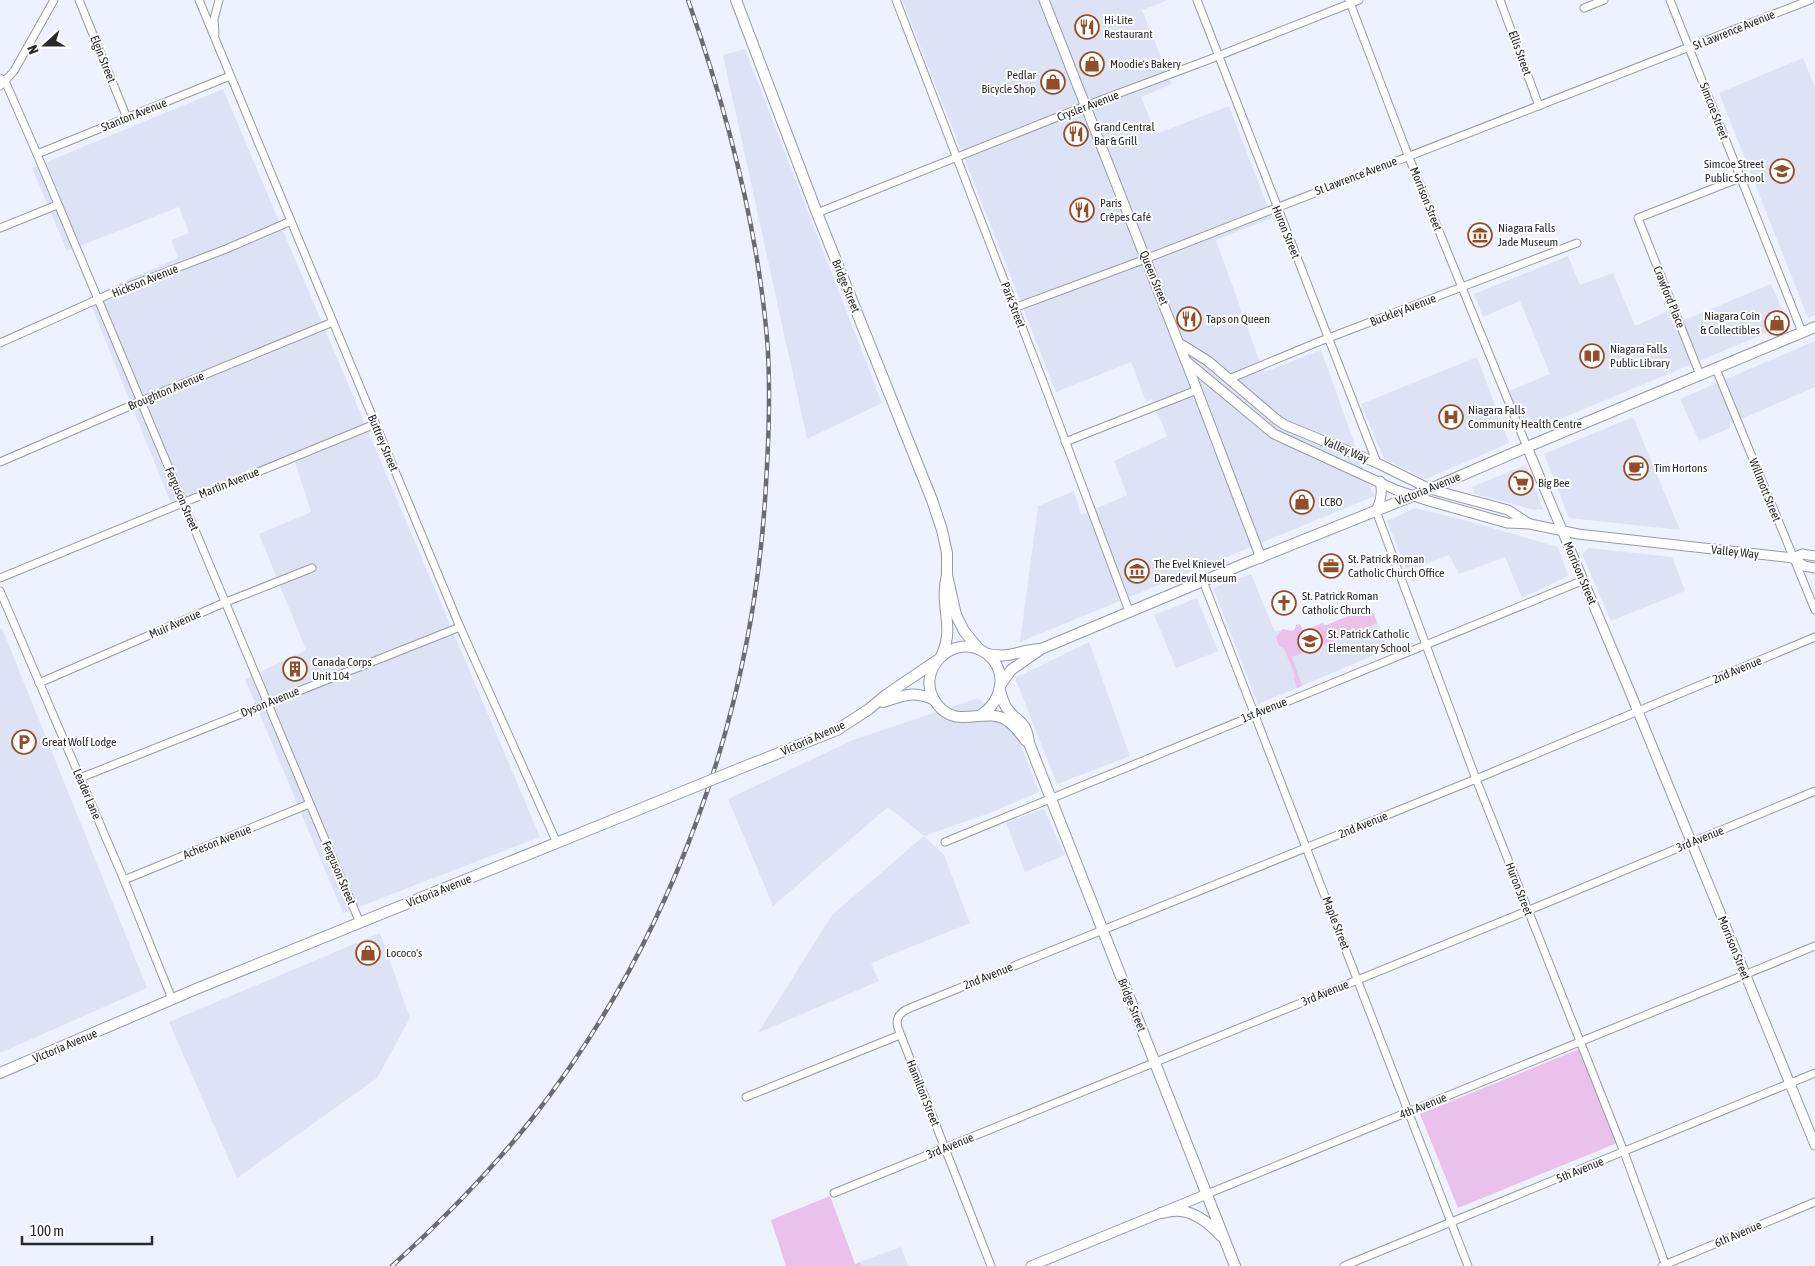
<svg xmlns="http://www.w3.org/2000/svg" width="1815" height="1266" font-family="'Asap Condensed',sans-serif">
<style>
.built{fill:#dde3f4}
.green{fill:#e9c1eb}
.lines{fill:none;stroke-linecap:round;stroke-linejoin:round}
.minor-casing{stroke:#969aa7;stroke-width:9}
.tertiary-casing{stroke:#969aa7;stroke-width:11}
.secondary-casing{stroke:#969aa7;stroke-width:12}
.minor{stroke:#fff;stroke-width:7}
.tertiary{stroke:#fff;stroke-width:9}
.secondary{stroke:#fff;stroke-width:10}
.rail-casing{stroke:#6a6c74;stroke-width:4.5}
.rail{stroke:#fff;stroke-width:2.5;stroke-dasharray:8;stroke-linecap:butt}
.secondary-bridge-casing{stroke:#969aa7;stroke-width:12;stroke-linecap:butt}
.secondary-bridge{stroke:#fff;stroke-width:10}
.labels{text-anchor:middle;stroke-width:4;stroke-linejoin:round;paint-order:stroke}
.poi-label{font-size:12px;fill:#282a30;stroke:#fff;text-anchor:start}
.street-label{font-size:12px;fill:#282a30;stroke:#fff}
</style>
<rect width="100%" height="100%" fill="#eef2fe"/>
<!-- built -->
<g class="built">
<path d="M902 0H1168L1142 10 1172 84 1141 97 1156 134 1229 106 1272 218 1216 240 1259 360 1265 372 1321 350 1370 487 1375 496 1020 642 1038 506 1074 491 1081 515 1127 495 1114 461 1167 436 1152 399 1146 402 1131 362 1056 392Z"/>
<path d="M745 49 882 403 807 439 723 55Z"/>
<path d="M1803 58 1815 87V315L1808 318 1719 93Z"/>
<path d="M223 89 540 837 343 913 245 679 306 650 259 534 311 512 295 462 174 511 88 297 178 258 171 240 189 233 179 207 67 251 32 168Z"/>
<path d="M1568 256 1580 285 1613 273 1635 326 1677 307 1684 320 1771 284 1788 324 1536 429 1522 424 1509 391 1550 374 1520 301 1483 317 1474 294Z"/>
<path d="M1815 341V387L1730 424V428L1699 441 1680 399Z"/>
<path d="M1477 357 1509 443 1426 479 1384 459 1361 404Z"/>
<path d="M1633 417 1680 530 1569 518 1544 454Z"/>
<path d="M1526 465 1543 509 1534 510 1475 494 1472 487Z"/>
<path d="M1415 508 1464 520 1558 547 1568 576 1522 598 1505 557 1459 574 1449 555 1407 571 1387 521Z"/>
<path d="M1589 548 1672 557 1685 591 1611 621 1582 554Z"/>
<path d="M1251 574 1275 632 1283 629 1292 631 1295 629 1296 625 1300 624 1303 631 1323 623 1324 626 1371 607 1389 649 1258 704 1213 588Z"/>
<path d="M1197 598 1218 651 1176 668 1154 615Z"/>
<path d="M2 628 147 988 0 1053V629Z"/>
<path d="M1089 642 1130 756 1057 784 1015 678Z"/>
<path d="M978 698 1015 731 1039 792 987 814 924 836 944 855 970 923 871 963 879 981 758 1033 832 915 924 836 888 807 773 906 728 799 853 740Z"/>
<path d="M1044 809 1065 855 1025 872 1006 823Z"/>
<path d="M380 933 410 1018 377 1078 237 1178 169 1022Z"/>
<path d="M901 1247 908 1266H861L860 1262Z"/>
</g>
<!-- green -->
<g class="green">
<path d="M1371 607 1377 623 1292 657 1302 686 1297 688 1294 679 1295 676 1284 648 1279 646 1276 637 1283 629 1292 631 1295 629 1296 625 1300 624 1303 631 1323 623 1324 626Z"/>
<path d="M1579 1049 1617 1143 1458 1208 1420 1114Z"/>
<path d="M830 1196 855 1264 860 1262 861 1266H786L771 1220Z"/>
</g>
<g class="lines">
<!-- minor casing -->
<g class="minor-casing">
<g id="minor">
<path d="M79 0 127 118"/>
<path d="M199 0 460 627 557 843"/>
<path d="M896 0 1044 384 1129 611"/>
<path d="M1197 0 1377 463"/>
<path d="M1349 0 1408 155 1527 447"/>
<path d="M1500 0 1539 106"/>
<path d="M1670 0 1802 332"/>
<path d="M1584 8 1604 0"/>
<path d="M215 34 214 19 219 0"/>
<path d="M0 78 5 81 37 154 360 923"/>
<path d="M0 86 14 71 54 0"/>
<path d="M37 154 230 76"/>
<path d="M817 213 1085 106 1208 60 1359 0"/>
<path d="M0 228 57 205"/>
<path d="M1014 308 1135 263 1810 0"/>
<path d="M0 343 114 292 226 249 291 221"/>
<path d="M1716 369 1815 610"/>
<path d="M1700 375 1638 218 1740 178"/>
<path d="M1229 379 1318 342 1577 243"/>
<path d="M1065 442 1197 390"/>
<path d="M0 462 160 393 333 322"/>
<path d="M1376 511 1476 779 1624 1152 1666 1266"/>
<path d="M0 578 375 424"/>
<path d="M1203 581 1468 1266"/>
<path d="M0 591 124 880 172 999"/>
<path d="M39 683 226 602 312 568"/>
<path d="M80 778 460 627"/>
<path d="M945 842 1584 580"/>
<path d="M124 880 309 804"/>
<path d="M746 1097 900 1035"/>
<path d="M834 1193 1527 911 1815 791"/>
<path d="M1207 1194 1815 946"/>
<path d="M991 1266 898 1028C895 1018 900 1012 910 1008L1476 779 1815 637"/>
<path d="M1344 1266 1815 1073"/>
<path d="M1662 1266 1815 1202"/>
</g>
</g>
<!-- tertiary casing -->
<g class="tertiary-casing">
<g id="tertiary">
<path d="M1044 0 1197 390 1261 558"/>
<path d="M1179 343 1208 361 1276 419 1285 425 1377 463 1430 489 1508 510 1528 523"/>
<path d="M1186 361 1274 434 1396 490 1429 501 1507 523 1530 524 1578 534 1793 558 1802 554 1815 556"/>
<path d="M1527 447 1628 687 1815 1145"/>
<path d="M1376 511C1381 501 1383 492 1380 481"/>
<path d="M1793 558 1804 566 1815 568"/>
<path d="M1031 1266 1207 1194"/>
</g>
</g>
<!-- secondary casing -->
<g class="secondary-casing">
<g id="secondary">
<path d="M736 0 817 213 932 500 942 530 947 553V575L956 615 964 631 979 649"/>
<path d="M942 654C955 627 939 605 947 575"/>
<path d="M988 654C1011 659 1018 650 1040 649"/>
<path d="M1001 684 1011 670 1041 649 1246 563 1430 489 1527 447 1815 327"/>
<path d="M1000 691C1002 696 1003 702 1006 707 1017 723 1026 719 1029 743L1235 1266"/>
<path d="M883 702C905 695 911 691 933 699"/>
<path d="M981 715C1002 701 1009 671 987 654 954 629 912 672 937 704 957 731 984 705 1008 721 1015 726 1021 734 1026 741"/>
<path d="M741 768 837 730 869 709 886 695 936 661"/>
<path d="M0 1073 196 989 613 820"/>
<path d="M1161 1213C1167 1212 1175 1210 1181 1211 1197 1213 1211 1225 1221 1236"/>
</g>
</g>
<!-- minor -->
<use href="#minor" class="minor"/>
<!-- tertiary -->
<use href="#tertiary" class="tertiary"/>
<!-- secondary -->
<use href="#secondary" class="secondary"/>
<!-- rail casing -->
<g class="rail-casing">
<path id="rail" d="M392 1266C442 1221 489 1173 531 1120 673 939 754 712 766 484 769 435 771 387 767 338 757 223 726 108 688 0"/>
</g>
<!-- rail -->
<use href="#rail" class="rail"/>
<!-- secondary-bridge casing -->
<g class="secondary-bridge-casing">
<path id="secondary-bridge" d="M613 820 741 768"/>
</g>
<!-- secondary-bridge -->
<use href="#secondary-bridge" class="secondary-bridge"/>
</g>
<!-- icons -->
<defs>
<g id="restaurant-ring" transform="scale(1.25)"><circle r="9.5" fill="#fff" stroke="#944d29" stroke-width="1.5"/><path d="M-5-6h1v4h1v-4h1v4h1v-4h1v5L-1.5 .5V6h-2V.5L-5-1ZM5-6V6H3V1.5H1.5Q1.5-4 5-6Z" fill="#944d29"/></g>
<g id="shop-ring" transform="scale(1.25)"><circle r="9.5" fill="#fff" stroke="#944d29" stroke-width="1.5"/><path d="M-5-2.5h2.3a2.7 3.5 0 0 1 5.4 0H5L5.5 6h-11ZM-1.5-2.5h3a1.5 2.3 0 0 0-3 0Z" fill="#944d29"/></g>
<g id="school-ring" transform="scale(1.25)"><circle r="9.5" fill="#fff" stroke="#944d29" stroke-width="1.5"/><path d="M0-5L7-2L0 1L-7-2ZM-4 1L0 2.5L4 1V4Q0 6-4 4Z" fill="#944d29"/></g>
<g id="museum-ring" transform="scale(1.25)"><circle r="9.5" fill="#fff" stroke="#944d29" stroke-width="1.5"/><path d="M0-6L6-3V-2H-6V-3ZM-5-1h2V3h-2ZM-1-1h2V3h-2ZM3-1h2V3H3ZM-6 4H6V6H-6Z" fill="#944d29"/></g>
<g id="library-ring" transform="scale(1.25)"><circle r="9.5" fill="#fff" stroke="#944d29" stroke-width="1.5"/><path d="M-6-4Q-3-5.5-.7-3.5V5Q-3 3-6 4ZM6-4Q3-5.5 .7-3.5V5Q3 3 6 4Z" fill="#944d29"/></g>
<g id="hospital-ring" transform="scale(1.25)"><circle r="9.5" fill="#fff" stroke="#944d29" stroke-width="1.5"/><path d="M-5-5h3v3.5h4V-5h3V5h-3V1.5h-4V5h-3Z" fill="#944d29"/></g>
<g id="cafe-ring" transform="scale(1.25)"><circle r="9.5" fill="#fff" stroke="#944d29" stroke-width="1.5"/><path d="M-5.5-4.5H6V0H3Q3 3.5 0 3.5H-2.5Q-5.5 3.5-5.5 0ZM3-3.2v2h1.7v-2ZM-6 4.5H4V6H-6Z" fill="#944d29"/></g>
<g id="supermarket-ring" transform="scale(1.25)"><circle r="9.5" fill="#fff" stroke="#944d29" stroke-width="1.5"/><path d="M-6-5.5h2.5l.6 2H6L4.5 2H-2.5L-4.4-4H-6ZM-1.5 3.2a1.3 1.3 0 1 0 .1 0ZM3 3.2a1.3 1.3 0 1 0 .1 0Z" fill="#944d29"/></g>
<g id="office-ring" transform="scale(1.25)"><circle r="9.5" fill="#fff" stroke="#944d29" stroke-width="1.5"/><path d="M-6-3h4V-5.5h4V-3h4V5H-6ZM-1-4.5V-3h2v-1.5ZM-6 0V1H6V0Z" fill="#944d29"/></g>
<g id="church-ring" transform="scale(1.25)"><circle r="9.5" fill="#fff" stroke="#944d29" stroke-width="1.5"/><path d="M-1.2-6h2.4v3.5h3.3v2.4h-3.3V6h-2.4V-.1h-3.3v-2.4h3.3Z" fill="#944d29"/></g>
<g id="building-ring" transform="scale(1.25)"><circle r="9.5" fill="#fff" stroke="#944d29" stroke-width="1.5"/><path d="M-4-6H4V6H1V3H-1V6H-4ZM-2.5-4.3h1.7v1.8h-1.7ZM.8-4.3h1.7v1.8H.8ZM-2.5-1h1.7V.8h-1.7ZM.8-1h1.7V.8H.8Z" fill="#944d29"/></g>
<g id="parking-ring" transform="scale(1.25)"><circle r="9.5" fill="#fff" stroke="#944d29" stroke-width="1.5"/><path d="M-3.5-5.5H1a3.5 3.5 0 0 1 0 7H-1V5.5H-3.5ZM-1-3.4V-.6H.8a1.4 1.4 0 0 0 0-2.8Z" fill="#944d29"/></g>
</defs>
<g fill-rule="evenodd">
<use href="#restaurant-ring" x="1087" y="27"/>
<use href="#shop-ring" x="1092" y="64"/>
<use href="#shop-ring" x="1053" y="82"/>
<use href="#restaurant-ring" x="1076" y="134"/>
<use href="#school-ring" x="1782" y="171"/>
<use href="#restaurant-ring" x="1082" y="210"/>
<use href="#museum-ring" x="1480" y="235"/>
<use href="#restaurant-ring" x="1189" y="319"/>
<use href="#shop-ring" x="1777" y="323"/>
<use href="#library-ring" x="1592" y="356"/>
<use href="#hospital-ring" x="1451" y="417"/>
<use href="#cafe-ring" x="1636" y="468"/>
<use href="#supermarket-ring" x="1521" y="483"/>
<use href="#shop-ring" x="1302" y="502"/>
<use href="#office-ring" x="1331" y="566"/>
<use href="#museum-ring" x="1137" y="571"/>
<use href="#church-ring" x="1284" y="603"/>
<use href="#school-ring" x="1310" y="641"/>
<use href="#building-ring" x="295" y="669"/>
<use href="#parking-ring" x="24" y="742"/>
<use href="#shop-ring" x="368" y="953"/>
</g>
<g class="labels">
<!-- poi labels -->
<g class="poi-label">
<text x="1104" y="24">Hi-Lite<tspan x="1104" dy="14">Restaurant</tspan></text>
<text x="1110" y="68">Moodie's Bakery</text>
<text x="1036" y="79" text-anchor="end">Pedlar<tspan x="1036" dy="14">Bicycle Shop</tspan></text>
<text x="1094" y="131">Grand Central<tspan x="1094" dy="14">Bar &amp; Grill</tspan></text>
<text x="1764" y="168" text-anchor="end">Simcoe Street<tspan x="1764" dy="14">Public School</tspan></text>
<text x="1100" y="207">Paris<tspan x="1100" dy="14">Crêpes Café</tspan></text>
<text x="1498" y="232">Niagara Falls<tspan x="1498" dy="14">Jade Museum</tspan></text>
<text x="1760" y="320" text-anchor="end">Niagara Coin<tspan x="1760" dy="14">&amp; Collectibles</tspan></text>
<text x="1206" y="323">Taps on Queen</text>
<text x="1610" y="353">Niagara Falls<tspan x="1610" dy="14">Public Library</tspan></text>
<text x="1468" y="414">Niagara Falls<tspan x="1468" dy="14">Community Health Centre</tspan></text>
<text x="1654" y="472">Tim Hortons</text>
<text x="1538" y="487">Big Bee</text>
<text x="1320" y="506">LCBO</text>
<text x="1348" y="563">St. Patrick Roman<tspan x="1348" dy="14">Catholic Church Office</tspan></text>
<text x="1154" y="568">The Evel Knievel<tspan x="1154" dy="14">Daredevil Museum</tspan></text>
<text x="1302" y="600">St. Patrick Roman<tspan x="1302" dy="14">Catholic Church</tspan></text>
<text x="1328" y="638">St. Patrick Catholic<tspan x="1328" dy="14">Elementary School</tspan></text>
<text x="312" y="666">Canada Corps<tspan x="312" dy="14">Unit 104</tspan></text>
<text x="42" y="746">Great Wolf Lodge</text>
<text x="386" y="957">Lococo's</text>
</g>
<!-- street labels -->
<g class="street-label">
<text transform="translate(1734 30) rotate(-22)" y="4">St Lawrence Avenue</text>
<text transform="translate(1520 53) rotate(70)" y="4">Ellis Street</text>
<text transform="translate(103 59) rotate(68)" y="4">Elgin Street</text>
<text transform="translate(1088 106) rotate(-21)" y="4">Crysler Avenue</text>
<text transform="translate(1714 111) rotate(69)" y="4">Simcoe Street</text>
<text transform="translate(134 115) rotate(-22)" y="4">Stanton Avenue</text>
<text transform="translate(1356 176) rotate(-21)" y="4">St Lawrence Avenue</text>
<text transform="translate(1426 199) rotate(68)" y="4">Morrison Street</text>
<text transform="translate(1286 232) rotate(68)" y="4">Huron Street</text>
<text transform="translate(1154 278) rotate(68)" y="4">Queen Street</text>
<text transform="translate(145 281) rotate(-22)" y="4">Hickson Avenue</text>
<text transform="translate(846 286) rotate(68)" y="4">Bridge Street</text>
<text transform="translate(1669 297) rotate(68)" y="4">Crawford Place</text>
<text transform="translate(1013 305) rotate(69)" y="4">Park Street</text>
<text transform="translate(1403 310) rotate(-21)" y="4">Buckley Avenue</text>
<text transform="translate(166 391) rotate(-23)" y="4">Broughton Avenue</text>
<text transform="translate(383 443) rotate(67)" y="4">Buttrey Street</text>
<text transform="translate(1346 450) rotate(23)" y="4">Valley Way</text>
<text transform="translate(229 483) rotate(-22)" y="4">Martin Avenue</text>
<text transform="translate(1428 489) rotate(-22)" y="4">Victoria Avenue</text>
<text transform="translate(1765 490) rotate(68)" y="4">Willmott Street</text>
<text transform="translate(182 499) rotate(67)" y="4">Ferguson Street</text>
<text transform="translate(1735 552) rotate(6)" y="4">Valley Way</text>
<text transform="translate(1580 573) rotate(67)" y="4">Morrison Street</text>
<text transform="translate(175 624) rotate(-24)" y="4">Muir Avenue</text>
<text transform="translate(1737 670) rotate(-23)" y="4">2nd Avenue</text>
<text transform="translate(270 702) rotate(-22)" y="4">Dyson Avenue</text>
<text transform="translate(1264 710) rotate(-22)" y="4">1st Avenue</text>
<text transform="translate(813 738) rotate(-24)" y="4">Victoria Avenue</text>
<text transform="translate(87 794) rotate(67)" y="4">Leader Lane</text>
<text transform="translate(1363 825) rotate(-22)" y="4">2nd Avenue</text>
<text transform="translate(1700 839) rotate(-22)" y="4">3rd Avenue</text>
<text transform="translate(217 842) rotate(-22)" y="4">Acheson Avenue</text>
<text transform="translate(339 873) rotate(67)" y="4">Ferguson Street</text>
<text transform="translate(1519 889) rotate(69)" y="4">Huron Street</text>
<text transform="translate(439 891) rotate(-22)" y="4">Victoria Avenue</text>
<text transform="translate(1336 923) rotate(69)" y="4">Maple Street</text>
<text transform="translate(1734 948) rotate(68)" y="4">Morrison Street</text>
<text transform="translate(988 976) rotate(-22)" y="4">2nd Avenue</text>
<text transform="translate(1325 993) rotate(-22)" y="4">3rd Avenue</text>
<text transform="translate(1132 1005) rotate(68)" y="4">Bridge Street</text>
<text transform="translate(65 1046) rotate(-23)" y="4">Victoria Avenue</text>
<text transform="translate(923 1093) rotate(68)" y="4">Hamilton Street</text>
<text transform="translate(1423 1106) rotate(-22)" y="4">4th Avenue</text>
<text transform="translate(950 1146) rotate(-22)" y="4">3rd Avenue</text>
<text transform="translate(1580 1170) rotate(-22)" y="4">5th Avenue</text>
<text transform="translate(1738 1234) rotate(-23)" y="4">6th Avenue</text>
</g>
</g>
<!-- north arrow -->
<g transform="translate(45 45) rotate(249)" stroke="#ffffff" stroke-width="4" paint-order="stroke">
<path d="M0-4L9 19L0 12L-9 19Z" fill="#282a30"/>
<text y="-8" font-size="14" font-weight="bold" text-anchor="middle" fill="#282a30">N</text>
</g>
<!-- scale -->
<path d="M22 1236v8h130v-8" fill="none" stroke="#282a30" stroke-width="2.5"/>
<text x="30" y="1236" font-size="15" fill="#282a30" stroke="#ffffff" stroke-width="4" paint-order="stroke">100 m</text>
</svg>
